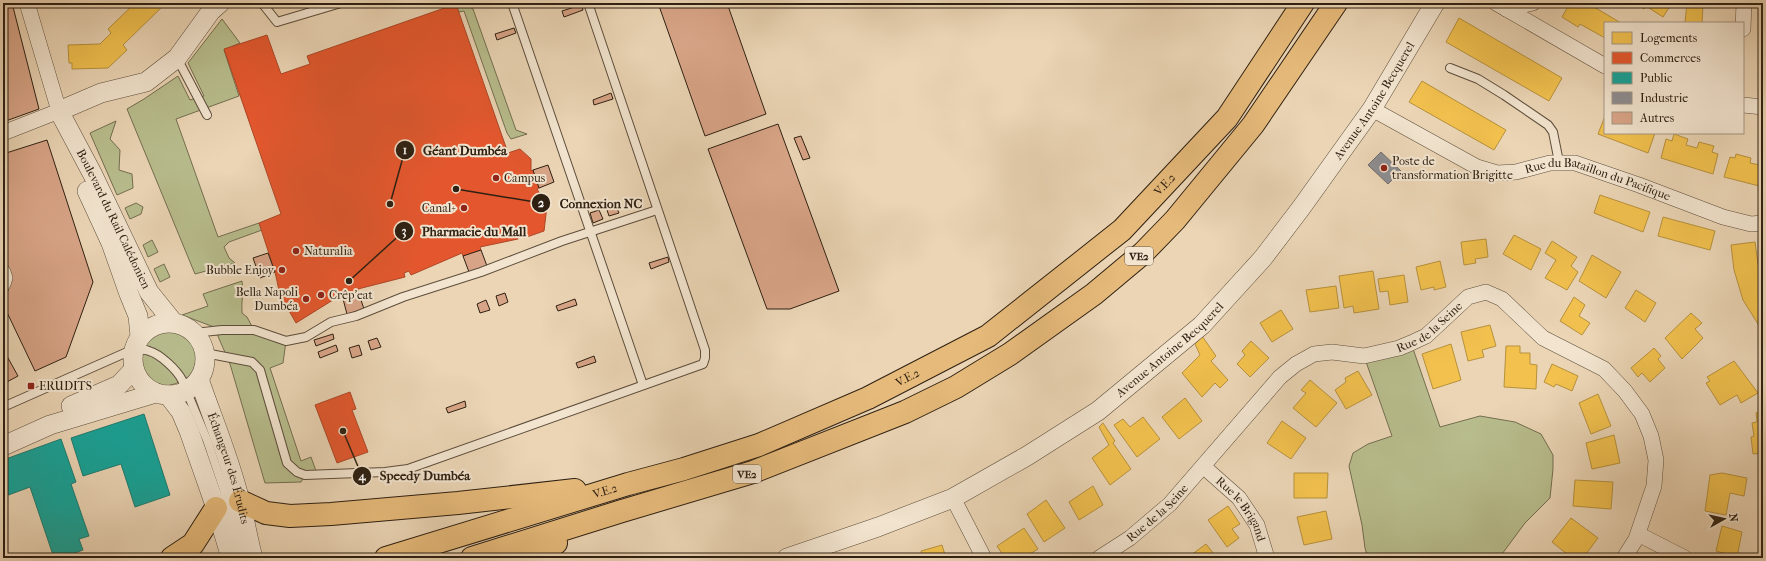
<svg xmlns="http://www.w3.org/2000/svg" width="1766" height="561" font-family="'IM FELL French Canon',serif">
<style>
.green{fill:#b8bd8d;stroke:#736e50}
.homes{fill:#f2c14e;stroke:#b7913c}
.shops{fill:#e4572e;stroke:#ad4626}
.public{fill:#17a398;stroke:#1e7c70}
.industry{fill:#8d8d92;stroke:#706c6c}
.building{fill:#d8a487;stroke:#2e2012}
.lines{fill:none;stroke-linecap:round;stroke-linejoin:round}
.service-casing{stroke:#5d4d3b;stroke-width:10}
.minor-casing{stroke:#5d4d3b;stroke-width:16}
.tertiary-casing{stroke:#5d4d3b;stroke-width:20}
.trunk-casing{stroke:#2e2012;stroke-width:24}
.service{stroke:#f2e4cf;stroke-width:8}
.minor{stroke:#f2e4cf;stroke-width:15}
.tertiary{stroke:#f2e4cf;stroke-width:19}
.trunk{stroke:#e6ba7a;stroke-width:22}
.poi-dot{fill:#8f2418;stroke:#f2e4cf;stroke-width:1.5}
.labels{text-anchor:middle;stroke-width:4;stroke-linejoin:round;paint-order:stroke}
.shield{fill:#f2e4cf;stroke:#695b4b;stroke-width:1}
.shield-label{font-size:11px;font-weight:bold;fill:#2e2012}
.street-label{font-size:12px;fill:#2e2012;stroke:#f2e4cf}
.poi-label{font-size:12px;fill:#2e2012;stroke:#f2e4cf;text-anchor:start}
.leader{fill:none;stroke:#2e2012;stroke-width:1.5}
.callout-dot{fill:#2e2012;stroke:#f2e4cf;stroke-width:1.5}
.mark-label{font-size:12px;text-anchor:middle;font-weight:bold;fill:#fff}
.callout-label{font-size:13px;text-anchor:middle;font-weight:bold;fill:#2e2012;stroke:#f2e4cf;stroke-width:4;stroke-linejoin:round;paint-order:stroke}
</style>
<rect width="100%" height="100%" fill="#ebd5b5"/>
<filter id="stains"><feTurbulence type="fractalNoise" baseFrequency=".005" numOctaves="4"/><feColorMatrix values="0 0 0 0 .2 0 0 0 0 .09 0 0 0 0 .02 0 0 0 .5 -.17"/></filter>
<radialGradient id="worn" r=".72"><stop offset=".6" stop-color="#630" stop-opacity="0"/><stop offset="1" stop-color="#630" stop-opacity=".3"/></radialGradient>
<!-- green -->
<g class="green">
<path d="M467 5 473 9 516 130 527 134 511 139 507 133 464 11 459 12 457 8Z"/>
<path d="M222 19 240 43 224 50 239 96 176 119 218 237 259 223 262 230 229 242 224 247 229 258 235 263 195 274 127 109 144 99 178 76 190 100 204 96 188 63Z"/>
<path d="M116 121 110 139 120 150 119 170 132 174 133 188 117 195 90 133Z"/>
<path d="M136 203 143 207 141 214 130 219 125 208Z"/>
<path d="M152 240 158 252 148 257 143 245Z"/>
<path d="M164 264 170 277 160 282 154 269Z"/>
<path d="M242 281C244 293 241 301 242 313L247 317 254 330 286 341 283 363 270 368 301 461 311 457 316 471 305 475 301 482 265 483 230 364 214 327 182 315 208 306 203 294Z"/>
<path d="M169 328C189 332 202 347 194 368 191 377 186 378 179 382 142 401 119 335 169 328Z"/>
<path d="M1411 343 1440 427 1480 416 1515 422 1541 434 1553 455V469L1550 498 1525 523 1499 558H1368L1365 548 1362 525 1349 466 1353 453 1368 444 1392 436 1364 356Z"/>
</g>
<!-- homes -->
<g class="homes">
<path d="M135 3H166L123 45 127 50 108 68 72 69V63H69L68 45 100 44 111 33 108 29Z"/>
<path d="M1570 3H1581L1587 6 1589 4 1621 23H1605V38L1580 24 1578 27 1562 17Z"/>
<path d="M1635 3H1672L1663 17 1646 6 1644 9Z"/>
<path d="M1687 3 1703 4 1702 23H1685Z"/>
<path d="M1459 18 1562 78 1549 101 1446 42Z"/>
<path d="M1422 81 1506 130 1494 150 1409 102Z"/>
<path d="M1605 116V133H1655L1648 153 1598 134Z"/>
<path d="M1674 134 1688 139 1686 145 1697 148 1699 142 1714 146 1712 152 1718 154 1713 174 1661 158 1666 139 1672 141Z"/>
<path d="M1736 154 1751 158 1750 163 1760 165 1761 160H1763V187L1724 177 1730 157 1735 158Z"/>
<path d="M1600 195 1650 212 1643 232 1594 213Z"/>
<path d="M1663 217 1715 231 1710 250 1658 236Z"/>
<path d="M1514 235 1541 249 1531 270 1503 254Z"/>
<path d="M1486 239 1488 257 1475 259 1476 263 1464 265 1461 242Z"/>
<path d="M1552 241 1577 257 1571 266 1578 272 1567 290 1545 278 1556 260 1545 253Z"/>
<path d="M1755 242 1758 264 1763 282V332L1743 300 1734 270 1731 245Z"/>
<path d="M1592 255 1621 272 1606 298 1579 281Z"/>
<path d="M1440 261 1446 287 1434 290V287L1421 290 1416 267Z"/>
<path d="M1373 271 1379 309 1354 313 1353 306 1344 308 1339 276Z"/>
<path d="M1404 275 1408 302 1390 305 1388 291 1380 292 1378 279Z"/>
<path d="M1336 286 1339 308 1310 312 1306 290Z"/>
<path d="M1636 290 1656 303 1645 322 1625 308Z"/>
<path d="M1574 297 1585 305 1579 316 1590 323 1582 335 1560 321Z"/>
<path d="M1281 310 1293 329 1272 342 1260 323Z"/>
<path d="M1691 313 1702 323 1695 329 1703 338 1682 359 1665 338Z"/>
<path d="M1490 325 1496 346 1482 350 1484 357 1468 361 1461 332Z"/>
<path d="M1202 336 1216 356 1211 361 1228 380 1220 388 1215 383 1202 397 1182 373 1200 355 1195 344Z"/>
<path d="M1251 341 1269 358 1250 377 1237 364 1245 355 1242 351Z"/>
<path d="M1451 344 1461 380 1433 389 1422 354Z"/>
<path d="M1506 346H1520V353H1530V364L1537 365 1536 389 1504 387Z"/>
<path d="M1654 348 1661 356 1658 359 1665 368 1650 382 1642 373 1638 377 1631 368Z"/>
<path d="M1734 361 1758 393 1741 403 1737 395 1720 405 1706 383 1710 381 1707 377Z"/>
<path d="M1552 364 1578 376 1572 391 1556 384 1554 387 1544 382Z"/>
<path d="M1358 371 1372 395 1346 409 1335 390 1346 382 1345 378Z"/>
<path d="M1310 380 1337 403 1316 427 1293 408 1306 393 1301 390Z"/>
<path d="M1598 394 1611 426 1591 434 1579 403Z"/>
<path d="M1185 398 1202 421 1179 439 1162 417Z"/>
<path d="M1763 411V453L1753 454 1751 437 1754 436 1752 423 1757 422 1756 413Z"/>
<path d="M1143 417 1160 439 1137 457 1114 425 1123 419 1130 427Z"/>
<path d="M1282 421 1306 438 1291 459 1267 443Z"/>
<path d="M1103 423 1115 441 1113 443 1131 469 1110 485 1092 458 1109 445 1099 427Z"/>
<path d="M1614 435 1620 463 1592 469 1586 443Z"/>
<path d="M1294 473H1328L1327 498H1294Z"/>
<path d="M1722 473 1747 478 1744 496 1730 493 1726 515 1705 511 1710 475Z"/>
<path d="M1575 480 1613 482 1611 509 1573 506Z"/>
<path d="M1093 486 1103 505 1079 520 1069 502Z"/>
<path d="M1046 500 1065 528 1044 542 1027 514Z"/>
<path d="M1228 506 1240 524 1232 529 1239 538 1227 547 1208 520Z"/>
<path d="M1326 511 1332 539 1304 545 1297 517Z"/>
<path d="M1571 518 1598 538 1583 558H1572L1552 542Z"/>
<path d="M1722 526 1742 532 1737 557 1716 551Z"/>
<path d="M1024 528 1038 549 1023 558H1005L997 546Z"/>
<path d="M1206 544 1217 558H1187Z"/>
<path d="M942 545 946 558H923L921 551Z"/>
</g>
<!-- shops -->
<g class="shops">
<path d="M456 4 508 153 520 149 531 159V171L533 170 539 188 537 189 547 206 544 231 524 238 522 230 516 231 518 239 480 247 481 250 463 256 462 253 411 275 409 271 404 273 405 277 358 289 359 294 343 299 341 295 296 323 280 295 275 272 259 223 281 214 224 49 267 35 281 74 310 64 307 56Z"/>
<path d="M350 392 356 409 352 410 368 452 337 463 315 405Z"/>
</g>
<!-- public -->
<g class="public">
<path d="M144 414 170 495 135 507 121 464 83 476 71 438Z"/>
<path d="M61 439 76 482 71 484 89 536 79 539 83 550 61 558H54L30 487 3 497V460Z"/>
</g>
<!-- industry -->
<path class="industry" d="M1381 152 1401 171 1388 184 1368 165Z"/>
<!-- building -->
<g class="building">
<path d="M3 3H12L39 109 3 122Z"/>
<path d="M658 3H727L766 114 705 136Z"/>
<path d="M581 5 583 10 564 17 562 11Z"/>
<path d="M514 28 516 33 497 40 495 34Z"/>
<path d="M611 93 613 99 594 105 593 100Z"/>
<path d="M778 124 839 291 790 309H767L708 149Z"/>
<path d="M801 136 810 158 803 160 794 138Z"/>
<path d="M47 140 93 282 66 357 35 371 3 304 12 279 3 251V154Z"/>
<path d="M548 165 554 182 539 188 533 170Z"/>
<path d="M615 204 619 213 609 216 606 207Z"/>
<path d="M599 210 603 219 593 223 590 213Z"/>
<path d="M481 250 487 266 469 272 463 256Z"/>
<path d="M268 253 275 272 260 278 253 258Z"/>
<path d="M668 257 669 262 651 269 649 263Z"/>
<path d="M505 293 508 302 499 306 496 296Z"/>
<path d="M359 294 364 309 347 314 343 299Z"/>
<path d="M575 299 577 305 558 311 556 306Z"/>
<path d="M486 300 490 310 480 313 477 304Z"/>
<path d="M333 334 334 339 316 346 314 340Z"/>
<path d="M377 338 381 347 371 350 368 341Z"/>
<path d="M336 345 338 351 320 358 318 352Z"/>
<path d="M359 345 362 355 352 358 349 348Z"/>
<path d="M3 349 18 376 3 384Z"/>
<path d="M594 356 596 362 578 368 576 363Z"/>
<path d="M465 401 466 407 448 413 446 408Z"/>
</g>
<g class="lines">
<!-- service casing -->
<g class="service-casing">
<g id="service">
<path d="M262 3 277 22 341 3"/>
<path d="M512 3 643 385"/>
<path d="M177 58 207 115"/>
<path d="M1450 68 1478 79 1504 95 1548 125 1553 132 1559 162"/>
<path d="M194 333 222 330H254L286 341 306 337 331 322 356 316 403 297 481 272 562 241 657 210"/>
<path d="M205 353 252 362 260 370 287 463 297 472 305 475 385 472 408 469 703 364 705 358V350L588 3"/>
<path d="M3 407 134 349C139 350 145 349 149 351 160 354 177 370 182 380L207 440 223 487 243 558"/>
</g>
</g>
<!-- minor casing -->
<g class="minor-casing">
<g id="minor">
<path d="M1496 3 1605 66"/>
<path d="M1506 9 1533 3"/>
<path d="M1743 29 1744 3"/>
<path d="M1743 105 1763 107"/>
<path id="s1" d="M1372 109 1477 167 1497 173 1516 172 1550 163H1575L1639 185 1723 217 1751 224 1763 223"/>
<path d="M3 133 59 111 27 3"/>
<path d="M3 272 5 278 3 284"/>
<path id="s2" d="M1204 467 1239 498 1257 525 1267 558"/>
<path d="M953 498 984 558"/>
<path d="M1638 534 1685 558"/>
<path id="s3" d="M1099 558 1130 538 1170 504 1280 377 1296 364 1314 354 1332 352 1364 356 1399 348 1411 343 1426 336 1468 297 1486 292 1502 299 1543 338 1604 369 1625 391 1642 414 1651 436 1656 460 1654 486 1636 539 1624 558"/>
</g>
</g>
<!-- tertiary casing -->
<g class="tertiary-casing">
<g id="tertiary">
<path id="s4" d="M59 111 93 175 149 292 174 323"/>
<path d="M59 111 101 93 146 82 177 58 211 11 220 3"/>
<path d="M87 191 111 243 129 294 138 316 140 336"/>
<circle cx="169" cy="359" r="36"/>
<path id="s5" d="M199 379C213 420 230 459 240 501 245 520 248 539 253 558"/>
<path d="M168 395 181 412 189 431 216 508 231 558"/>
<path d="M71 406 119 385 134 369"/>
<path d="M3 446 50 425 156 393"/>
<path id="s6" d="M787 558 878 527 953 498 1027 456 1098 411 1202 325 1263 258 1301 208 1372 109 1435 3"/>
</g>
</g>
<!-- trunk casing -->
<g class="trunk-casing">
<g id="trunk">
<path d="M240 501 266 513 290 516 331 514 458 503 575 490"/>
<path d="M172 558 193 544 216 508"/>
<path id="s7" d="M386 558 628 484 684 469 759 445 868 398 988 336 1122 230 1227 118 1303 3"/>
<path d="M472 558 622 511 753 472 905 412 956 387 1010 354 1094 294 1143 253 1175 220 1253 125 1336 3"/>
<path d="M525 558 556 543"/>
</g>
</g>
<!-- service -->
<use href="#service" class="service"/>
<!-- minor -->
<use href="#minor" class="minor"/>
<!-- tertiary -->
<use href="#tertiary" class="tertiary"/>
<!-- trunk -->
<use href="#trunk" class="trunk"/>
</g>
<!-- markers -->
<g class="poi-dot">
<circle cx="1384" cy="168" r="4"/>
<circle cx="496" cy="178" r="4"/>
<circle cx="464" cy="208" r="4"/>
<circle cx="296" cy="251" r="4"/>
<circle cx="282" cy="270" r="4"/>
<circle cx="321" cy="295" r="4"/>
<circle cx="306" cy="299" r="4"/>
<rect x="27" y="382" width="8" height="8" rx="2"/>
</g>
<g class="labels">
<!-- shield labels -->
<g class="shield">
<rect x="1125" y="247" width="28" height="18" rx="3"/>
<rect x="733" y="465" width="28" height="18" rx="3"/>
</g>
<g class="shield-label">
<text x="1139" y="260">VE2</text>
<text x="747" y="478">VE2</text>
</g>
<!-- street labels -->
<g class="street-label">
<text dy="4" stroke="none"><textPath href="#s6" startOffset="764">Avenue Antoine Becquerel</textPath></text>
<text dy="4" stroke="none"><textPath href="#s7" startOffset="877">V.E.2</textPath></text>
<text dy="4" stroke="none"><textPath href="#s1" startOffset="245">Rue du Bataillon du Pacifique</textPath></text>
<text dy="4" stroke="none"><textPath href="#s4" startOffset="121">Boulevard du Rail Calédonien</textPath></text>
<text dy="4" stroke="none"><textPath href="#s3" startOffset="422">Rue de la Seine</textPath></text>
<text dy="4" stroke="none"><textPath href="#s6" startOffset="440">Avenue Antoine Becquerel</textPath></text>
<text dy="4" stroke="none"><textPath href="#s7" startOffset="553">V.E.2</textPath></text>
<text dy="4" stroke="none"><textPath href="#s5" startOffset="94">Échangeur des Érudits</textPath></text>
<text dy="4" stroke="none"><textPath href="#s7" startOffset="229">V.E.2</textPath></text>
<text dy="4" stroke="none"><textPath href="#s2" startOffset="57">Rue le Brigand</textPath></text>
<text dy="4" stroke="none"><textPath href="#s3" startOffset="74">Rue de la Seine</textPath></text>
</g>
<!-- poi labels -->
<g class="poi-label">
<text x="1392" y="165">Poste de<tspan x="1392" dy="14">transformation Brigitte</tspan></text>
<text x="504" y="182">Campus</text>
<text x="456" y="212" text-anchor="end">Canal+</text>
<text x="304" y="255">Naturalia</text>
<text x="274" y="274" text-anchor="end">Bubble Enjoy</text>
<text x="298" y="296" text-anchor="end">Bella Napoli<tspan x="298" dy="14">Dumbéa</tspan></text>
<text x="329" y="299">Crêp'eat</text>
<text x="39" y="390">ERUDITS</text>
</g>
</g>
<!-- callouts -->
<path class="leader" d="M390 204L405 150M456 189L541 203M349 281L404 231M343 431L362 476"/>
<g class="callout-dot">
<circle cx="390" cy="204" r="4"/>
<circle cx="456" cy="189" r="4"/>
<circle cx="349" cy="281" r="4"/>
<circle cx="343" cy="431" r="4"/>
<circle cx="405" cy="150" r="10"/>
<circle cx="541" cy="203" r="10"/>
<circle cx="404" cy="231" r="10"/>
<circle cx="362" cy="476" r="10"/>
</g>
<g class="mark-label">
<text x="405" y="154">1</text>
<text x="541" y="207">2</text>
<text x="404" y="235">3</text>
<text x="362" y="480">4</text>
</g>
<g class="callout-label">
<text x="465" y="155">Géant Dumbéa</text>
<text x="601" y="208">Connexion NC</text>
<text x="474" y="236">Pharmacie du Mall</text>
<text x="425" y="480">Speedy Dumbéa</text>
</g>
<!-- margin -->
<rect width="1766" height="561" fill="none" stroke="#ebd5b5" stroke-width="16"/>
<rect x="4" y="4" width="1758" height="553" fill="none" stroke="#2e2012" stroke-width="2"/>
<rect x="8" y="8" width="1750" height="545" fill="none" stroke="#2e2012"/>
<!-- legend -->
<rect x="1604" y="22" width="140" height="112" fill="#f2e4cf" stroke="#a49683"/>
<rect x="1612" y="32" width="20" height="12" fill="#f2c14e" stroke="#a49683"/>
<text x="1640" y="42" font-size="12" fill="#2e2012">Logements</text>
<rect x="1612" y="52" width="20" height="12" fill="#e4572e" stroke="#a49683"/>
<text x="1640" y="62" font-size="12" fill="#2e2012">Commerces</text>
<rect x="1612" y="72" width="20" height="12" fill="#17a398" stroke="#a49683"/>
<text x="1640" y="82" font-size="12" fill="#2e2012">Public</text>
<rect x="1612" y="92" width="20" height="12" fill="#8d8d92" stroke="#a49683"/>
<text x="1640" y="102" font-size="12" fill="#2e2012">Industrie</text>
<rect x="1612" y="112" width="20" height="12" fill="#d8a487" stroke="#a49683"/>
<text x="1640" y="122" font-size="12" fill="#2e2012">Autres</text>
<!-- north arrow -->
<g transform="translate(1724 519) rotate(82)" stroke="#f2e4cf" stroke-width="3" paint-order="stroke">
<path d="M0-3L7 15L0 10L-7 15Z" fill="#2e2012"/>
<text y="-6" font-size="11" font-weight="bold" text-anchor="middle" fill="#2e2012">N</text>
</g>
<rect width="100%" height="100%" filter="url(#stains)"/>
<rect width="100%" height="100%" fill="url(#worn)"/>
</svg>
